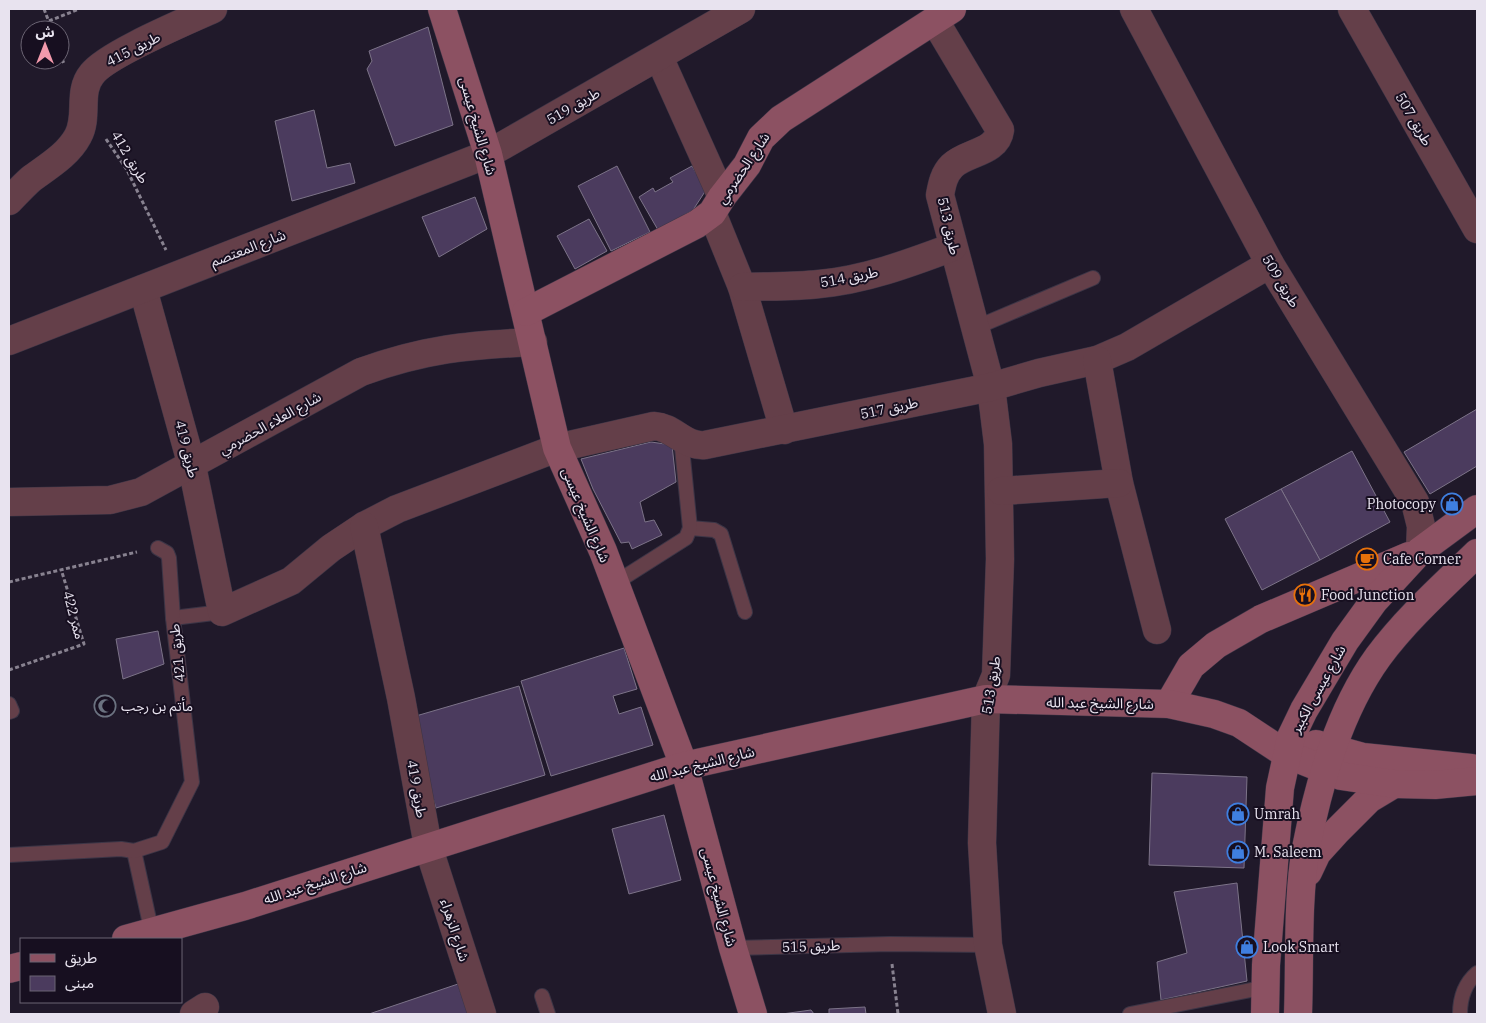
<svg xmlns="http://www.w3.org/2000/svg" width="1486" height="1023" font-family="'IBM Plex Serif','Noto Sans Arabic',serif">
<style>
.building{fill:#4b3b5e;stroke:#7c7388}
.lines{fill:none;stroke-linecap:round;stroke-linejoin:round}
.lane-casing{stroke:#3c3546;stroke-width:16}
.street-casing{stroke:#3c3546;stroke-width:29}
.secondary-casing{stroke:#3c3546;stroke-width:29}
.path{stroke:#888290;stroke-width:3;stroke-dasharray:4 2.5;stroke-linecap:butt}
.lane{stroke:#643f49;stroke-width:14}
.street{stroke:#643f49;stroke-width:28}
.secondary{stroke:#8c5162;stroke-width:28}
.labels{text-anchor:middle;stroke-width:4;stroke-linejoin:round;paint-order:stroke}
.street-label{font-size:14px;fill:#e8e3ef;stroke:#170f20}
.poi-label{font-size:14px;fill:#e8e3ef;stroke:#170f20;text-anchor:start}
</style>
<rect width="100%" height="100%" fill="#20192a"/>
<!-- building -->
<g class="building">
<path d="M428 27 453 125 395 146 367 69 372 61 369 51Z"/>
<path d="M314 110 327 168 350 163 355 183 292 201 275 121Z"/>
<path d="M617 166 650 232 611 251 578 186Z"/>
<path d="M692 166 706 190 693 210 658 230 639 197 653 188 655 192 673 182 670 178Z"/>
<path d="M475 197 487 229 439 257 422 217Z"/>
<path d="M589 219 607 251 575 269 557 236Z"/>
<path d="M1477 409V466L1430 494 1404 452Z"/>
<path d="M651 442 672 445 676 482 640 502 645 522 654 520 662 535 632 549 629 542 621 543 593 489 581 459Z"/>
<path d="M1352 451 1390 522 1320 560 1281 489Z"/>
<path d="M1281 489 1320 560 1262 590 1225 519Z"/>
<path d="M158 631 164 664 123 679 116 639Z"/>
<path d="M624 648 637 689 613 696 619 714 641 707 653 745 551 776 521 681Z"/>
<path d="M519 686 545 775 436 808 409 718Z"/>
<path d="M1152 773 1247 777 1244 868 1149 865Z"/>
<path d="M664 815 681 880 629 894 612 829Z"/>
<path d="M1237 883 1247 981 1161 1000 1157 962 1187 953 1174 892Z"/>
<path d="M458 984 468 1014H369Z"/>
<path d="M865 1007 866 1014H829V1009Z"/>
<path d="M811 1010 814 1014H782Z"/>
</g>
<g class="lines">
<!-- lane casing -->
<g class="lane-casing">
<g id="lane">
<path d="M977 327 1093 278"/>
<path d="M690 528 714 530 721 534 745 612"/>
<path d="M613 581 623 578 686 538 690 528 681 438"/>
<path d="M173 618 222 612"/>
<path d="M9 704 12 711 9 712"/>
<path d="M134 851 152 933"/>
<path d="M9 855 121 849 134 851 162 842 192 782 173 618 169 558 167 553 158 548"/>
<path d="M733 948 890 944 988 945"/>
<path d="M542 996 548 1014"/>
<path d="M1130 1014 1266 987"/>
<path d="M1460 1014C1460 998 1464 984 1477 973"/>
</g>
</g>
<!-- street casing -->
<g class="street-casing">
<g id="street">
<path d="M1134 9 1270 264 1415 502 1421 526 1420 551"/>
<path d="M1352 9 1477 229"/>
<path d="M935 21 1000 130C997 153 966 152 952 166 944 174 942 184 940 195L991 387 998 444 1000 559 996 675 986 699 982 843 988 945 1002 1014"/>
<path d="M659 57 722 197"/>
<path d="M9 201C16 194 23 186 31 179 47 167 68 155 78 136 89 116 77 92 92 74 107 54 187 21 213 9"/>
<path d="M712 213 742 287 784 430"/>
<path d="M742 287C768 286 794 287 819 284 865 280 910 263 953 247"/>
<path d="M143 289 192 466 222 612 291 581 331 548 364 526 397 509 557 448 654 426C674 427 684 447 705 445L991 387 1039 373 1097 360 1127 347 1270 264"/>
<path d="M9 341 488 154 741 9"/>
<path d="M1097 360 1119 483 1157 630"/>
<path d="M1001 491 1119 483"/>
<path d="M9 502 110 500 141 492 361 372C424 349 468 345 533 342"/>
<path d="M364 526 401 698 428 846 482 1014"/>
<path d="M194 1014 205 1007"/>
</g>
</g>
<!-- secondary casing -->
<g class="secondary-casing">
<g id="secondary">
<path d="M442 9 488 154 557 448 603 551 684 766 733 948 753 1014"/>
<path d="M526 312 697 224 712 213 722 197 747 165 761 138 781 119 952 9"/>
<path d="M1169 704 1191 666 1216 645 1261 619 1409 556"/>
<path d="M1316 744 1363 757 1471 768"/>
<path d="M1308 872 1317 853 1337 831 1369 799 1394 784"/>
<path d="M126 939 245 906 684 766 986 699 1169 704 1214 714 1239 723 1286 754 1341 776 1394 784 1435 785 1477 781"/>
<path d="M9 969 21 966"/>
<path d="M1265 1014 1266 965 1280 788 1291 737 1304 710 1345 641 1374 601 1420 551 1477 509"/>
<path d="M1298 1014C1300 961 1297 899 1306 848 1319 783 1339 711 1378 657 1406 619 1443 586 1477 553"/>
</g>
</g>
<!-- path -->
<g class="path">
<path d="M44 9 52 30"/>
<path d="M49 21 79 9"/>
<path d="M60 53 64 64"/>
<path d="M106 139 127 170 166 250"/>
<path d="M9 582 137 552"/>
<path d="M9 670 84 644 61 569"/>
<path d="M892 964 898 1014"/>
</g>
<!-- lane -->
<use href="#lane" class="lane"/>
<!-- street -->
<use href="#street" class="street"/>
<!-- secondary -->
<use href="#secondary" class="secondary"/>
</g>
<!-- icons -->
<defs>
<g id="shop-ring" transform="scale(1.125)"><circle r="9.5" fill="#170f20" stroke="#3f7fe0" stroke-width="1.5"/><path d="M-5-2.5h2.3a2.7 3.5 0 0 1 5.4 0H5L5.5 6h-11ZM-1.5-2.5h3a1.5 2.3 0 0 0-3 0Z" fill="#3f7fe0"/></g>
<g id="cafe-ring" transform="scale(1.125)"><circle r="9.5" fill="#170f20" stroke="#e8710a" stroke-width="1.5"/><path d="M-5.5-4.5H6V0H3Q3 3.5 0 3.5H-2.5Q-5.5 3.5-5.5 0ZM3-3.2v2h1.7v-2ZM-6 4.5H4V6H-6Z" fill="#e8710a"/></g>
<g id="restaurant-ring" transform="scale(1.125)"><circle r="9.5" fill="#170f20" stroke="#e8710a" stroke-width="1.5"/><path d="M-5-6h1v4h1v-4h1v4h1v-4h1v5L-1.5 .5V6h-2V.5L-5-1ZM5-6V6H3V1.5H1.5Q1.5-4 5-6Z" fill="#e8710a"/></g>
<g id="mosque-ring" transform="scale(1.125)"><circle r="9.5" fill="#170f20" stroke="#6b7280" stroke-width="1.5"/><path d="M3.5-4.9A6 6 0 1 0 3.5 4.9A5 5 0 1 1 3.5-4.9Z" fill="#6b7280"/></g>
</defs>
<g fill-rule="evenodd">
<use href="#shop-ring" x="1452" y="504"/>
<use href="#cafe-ring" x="1367" y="559"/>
<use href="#restaurant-ring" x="1305" y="595"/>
<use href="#mosque-ring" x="105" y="706"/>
<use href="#shop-ring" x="1238" y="814"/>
<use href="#shop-ring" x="1238" y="852"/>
<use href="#shop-ring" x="1247" y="947"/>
</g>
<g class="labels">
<!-- street labels -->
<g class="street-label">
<text transform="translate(133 49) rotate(-27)" y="5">طريق 415</text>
<text transform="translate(573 106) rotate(-30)" y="5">طريق 519</text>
<text transform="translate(1414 119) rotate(60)" y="5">طريق 507</text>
<text transform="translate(478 126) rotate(74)" y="5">شارع الشيخ عيسى</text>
<text transform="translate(130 157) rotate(59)" y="5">طريق 412</text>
<text transform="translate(743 168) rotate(-56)" y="5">شارع الحضرمي</text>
<text transform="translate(949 226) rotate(77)" y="5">طريق 513</text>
<text transform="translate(248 248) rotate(-21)" y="5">شارع المعتصم</text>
<text transform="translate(849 277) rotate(-11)" y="5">طريق 514</text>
<text transform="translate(1281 281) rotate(59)" y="5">طريق 509</text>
<text transform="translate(889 408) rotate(-12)" y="5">طريق 517</text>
<text transform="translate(270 423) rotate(-29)" y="5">شارع العلاء الحضرمي</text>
<text transform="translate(187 449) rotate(76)" y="5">طريق 419</text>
<text transform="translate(586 515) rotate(67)" y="5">شارع الشيخ عيسى</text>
<text transform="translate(74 615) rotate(75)" y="5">ممر 422</text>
<text transform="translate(177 653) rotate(-96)" y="5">طريق 421</text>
<text transform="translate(991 685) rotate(-81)" y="5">طريق 513</text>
<text transform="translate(1318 689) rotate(-61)" y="5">شارع عيسى الكبير</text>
<text transform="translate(1100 703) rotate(1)" y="5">شارع الشيخ عبد الله</text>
<text transform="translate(702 764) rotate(-14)" y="5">شارع الشيخ عبد الله</text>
<text transform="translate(417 789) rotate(80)" y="5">طريق 419</text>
<text transform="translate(315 883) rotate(-18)" y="5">شارع الشيخ عبد الله</text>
<text transform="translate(719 897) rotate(75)" y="5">شارع الشيخ عيسى</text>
<text transform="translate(455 930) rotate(72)" y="5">شارع الزهراء</text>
<text transform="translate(811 946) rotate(-2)" y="5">طريق 515</text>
</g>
<!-- poi labels -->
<g class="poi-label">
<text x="1436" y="509" text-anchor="end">Photocopy</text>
<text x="1383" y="564">Cafe Corner</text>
<text x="1321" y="600">Food Junction</text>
<text x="121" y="711">مأتم بن رجب</text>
<text x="1254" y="819">Umrah</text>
<text x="1254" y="857">M. Saleem</text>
<text x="1263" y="952">Look Smart</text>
</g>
</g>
<!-- border -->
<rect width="1486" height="1023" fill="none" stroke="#e8e3ef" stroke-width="20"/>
<!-- legend -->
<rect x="20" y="938" width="162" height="65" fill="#170f20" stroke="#6b6473"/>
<rect x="30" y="954" width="25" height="8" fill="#8c5162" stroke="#6b6473"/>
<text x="65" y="963" font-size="15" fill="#e8e3ef">طريق</text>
<rect x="30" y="976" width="25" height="15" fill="#4b3b5e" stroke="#6b6473"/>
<text x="65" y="988" font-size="15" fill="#e8e3ef">مبنى</text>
<!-- north arrow -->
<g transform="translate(45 45)"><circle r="24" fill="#170f20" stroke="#6b6473"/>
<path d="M0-4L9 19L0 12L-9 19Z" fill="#f39aac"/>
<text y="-8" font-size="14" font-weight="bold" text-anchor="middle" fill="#e8e3ef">ش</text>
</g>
</svg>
